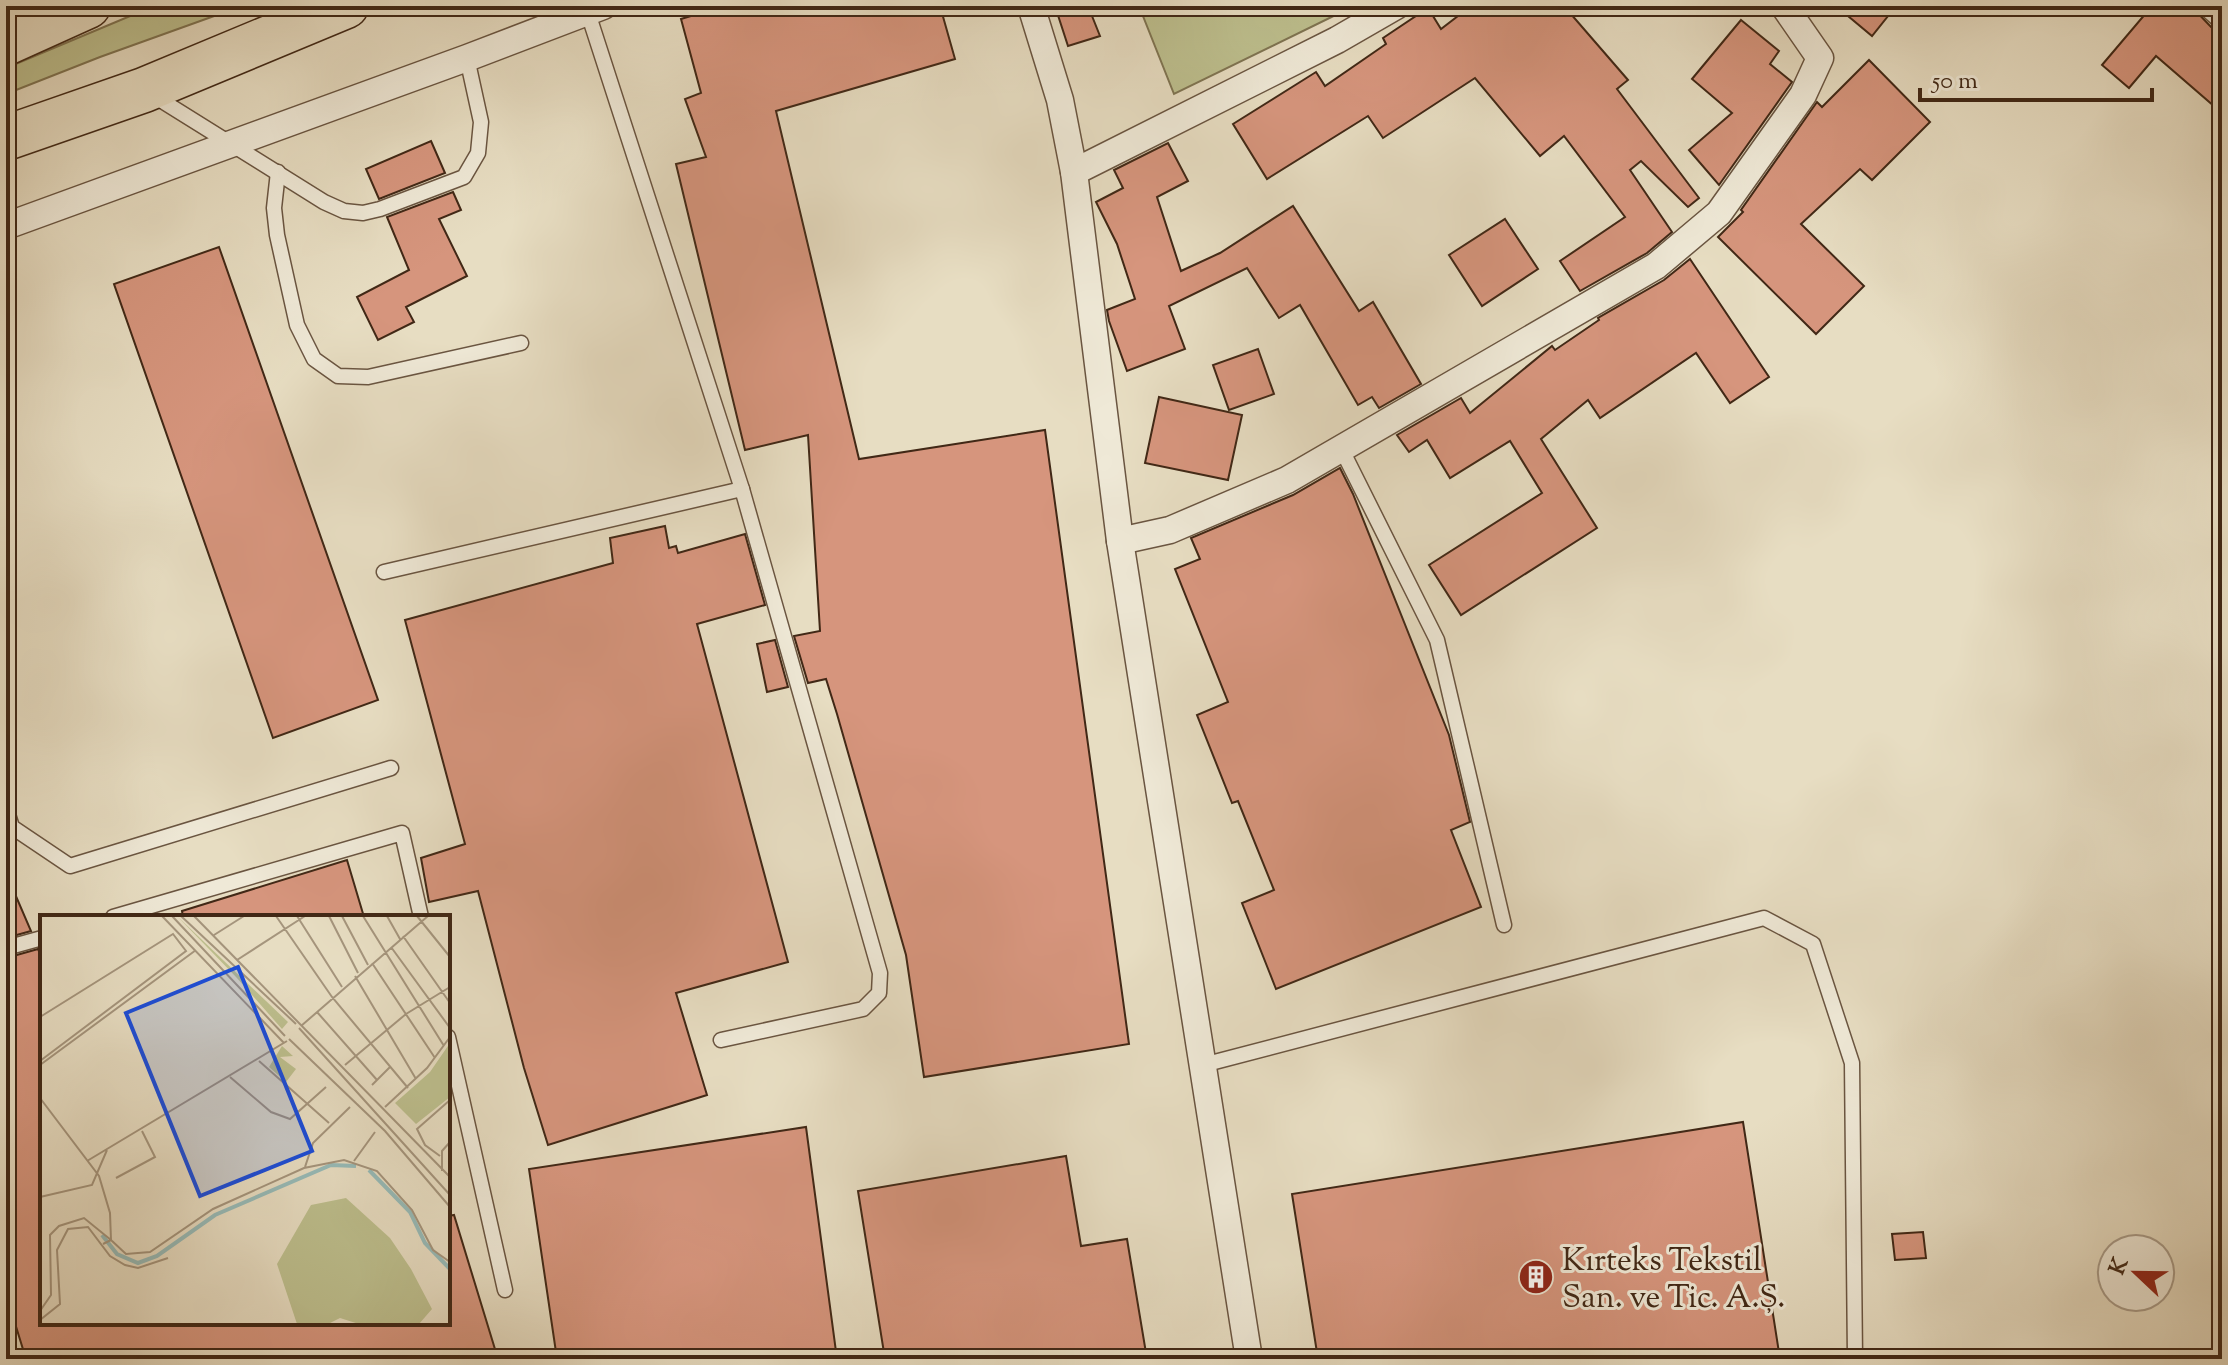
<svg xmlns="http://www.w3.org/2000/svg" width="2228" height="1365" font-family="'Sorts Mill Goudy',serif">
<style>
.green{fill:#bdbf8e;stroke:#7f7452;stroke-width:2}
.building{fill:#d6957d;stroke:#412816;stroke-width:2}
.lines{fill:none;stroke-linecap:round;stroke-linejoin:round}
.service-casing{stroke:#6a5541;stroke-width:17}
.minor-casing{stroke:#6a5541;stroke-width:29}
.trunk-casing{stroke:#412816;stroke-width:47}
.service{stroke:#efe9d7;stroke-width:14}
.minor{stroke:#efe9d7;stroke-width:26}
.trunk{stroke:#e7ddc2;stroke-width:44}
.labels{text-anchor:middle;stroke-width:6;stroke-linejoin:round;paint-order:stroke}
.poi-label{font-size:32px;fill:#412816;stroke:#efe9d7;text-anchor:start}
.inset-river{fill:none;stroke:#97bbb8;stroke-width:4}
.inset-road{fill:none;stroke:#a5957d;stroke-width:2}
.view{fill:#1d4ed8;fill-opacity:0.15;stroke:#1d4ed8;stroke-width:4}
.inset-edge{fill:none;stroke:#412816;stroke-width:4}
</style>
<rect width="100%" height="100%" fill="#e7ddc2"/>
<filter id="stains"><feTurbulence type="fractalNoise" baseFrequency=".0025" numOctaves="4"/><feColorMatrix values="0 0 0 0 .2 0 0 0 0 .09 0 0 0 0 .02 0 0 0 .5 -.17"/></filter>
<radialGradient id="worn" r=".72"><stop offset=".6" stop-color="#630" stop-opacity="0"/><stop offset="1" stop-color="#630" stop-opacity=".3"/></radialGradient>
<!-- green -->
<g class="green">
<path d="M154 6H242L100 57 6 94V68Z"/>
<path d="M1139 6H1354L1174 94Z"/>
</g>
<!-- building -->
<g class="building">
<path d="M724 6H940L955 59 776 111 859 459 1045 430 1129 1044 924 1077 906 955 837 714 826 679 808 683 794 636 820 631 808 435 745 450 676 164 706 157 685 99 701 93 681 19Z"/>
<path d="M1055 6H1088L1100 36 1068 46Z"/>
<path d="M1471 6H1564L1628 80 1617 89 1699 198 1688 207 1641 161 1630 170 1672 232 1647 253 1580 291 1560 261 1625 217 1564 136 1540 156 1475 78 1383 138 1368 116 1267 179 1233 124 1316 72 1325 86 1386 44 1383 38 1428 8 1441 29Z"/>
<path d="M1836 6H1896L1872 36Z"/>
<path d="M2152 6H2191L2211 27 2222 33V113L2156 56 2129 88 2102 65Z"/>
<path d="M1741 20 1779 51 1770 64 1792 82 1719 185 1689 150 1732 113 1692 79Z"/>
<path d="M1869 60 1930 122 1872 180 1860 169 1801 224 1864 286 1816 334 1718 237 1743 212 1741 210 1817 102 1822 107Z"/>
<path d="M431 141 445 173 379 199 366 169Z"/>
<path d="M1168 143 1188 181 1157 197 1181 271 1220 253 1293 206 1359 311 1373 302 1421 384 1379 408 1372 397 1358 405 1300 305 1279 318 1247 268 1169 306 1185 349 1127 371 1109 321 1107 310 1135 299 1117 244 1096 202 1123 188 1114 170Z"/>
<path d="M453 192 461 210 439 219 467 276 406 307 414 322 378 340 357 297 409 270 387 217Z"/>
<path d="M1505 219 1538 269 1482 306 1449 255Z"/>
<path d="M219 247 378 700 273 738 114 284Z"/>
<path d="M1690 259 1769 377 1730 403 1696 353 1600 418 1588 400 1541 439 1597 528 1461 615 1429 565 1542 493 1510 441 1450 478 1427 440 1409 452 1397 435 1461 398 1470 413 1552 346 1555 350 1599 320 1598 318 1664 280Z"/>
<path d="M1258 349 1274 394 1229 410 1213 365Z"/>
<path d="M1159 397 1242 415 1228 480 1145 463Z"/>
<path d="M1340 468 1353 494 1449 735 1470 822 1451 830 1481 907 1276 989 1242 903 1274 890 1238 801 1232 803 1197 715 1228 702 1175 569 1200 559 1191 538 1293 495Z"/>
<path d="M665 526 669 548 676 546 678 553 745 534 765 605 697 624 788 962 676 993 707 1095 548 1145 524 1068 478 891 429 902 421 858 465 844 405 620 613 563 610 538Z"/>
<path d="M775 640 788 687 767 692 757 644Z"/>
<path d="M347 860 364 917H183L182 911Z"/>
<path d="M6 873 31 931 6 938Z"/>
<path d="M38 949 42 958V1323H448V1216L454 1215 498 1359H26L6 1294V958Z"/>
<path d="M1743 1122 1780 1359H1318L1292 1194Z"/>
<path d="M806 1127 837 1359H557L529 1169Z"/>
<path d="M1066 1156 1081 1246 1127 1239 1147 1359H885L858 1191Z"/>
<path d="M1923 1232 1926 1258 1895 1260 1892 1234Z"/>
</g>
<g class="lines">
<!-- service casing -->
<g class="service-casing">
<g id="service">
<path d="M588 13 742 489 880 973 879 993 863 1009 721 1040"/>
<path d="M151 94 324 202 344 211 363 213 380 209 464 177 478 153 481 122 467 58"/>
<path d="M278 172 274 208 277 235 297 325 314 359 338 376 368 377 521 343"/>
<path d="M1341 448 1437 640 1504 925"/>
<path d="M384 572 742 489"/>
<path d="M6 808 12 827 70 866 391 768"/>
<path d="M113 917 402 833 421 917"/>
<path d="M6 948 42 938"/>
<path d="M448 1037 505 1290"/>
<path d="M1203 1065 1764 918 1813 944 1852 1063 1855 1359"/>
</g>
</g>
<!-- minor casing -->
<g class="minor-casing">
<g id="minor">
<path d="M1031 6 1060 100 1074 172 1120 541 1249 1359"/>
<path d="M2212 6 2222 15"/>
<path d="M1074 172 1337 40 1396 6"/>
<path d="M6 226 467 58 603 6"/>
<path d="M1120 541 1170 530 1287 480 1656 266 1719 213 1803 95 1820 58 1784 6"/>
</g>
</g>
<!-- trunk casing -->
<g class="trunk-casing">
<g id="trunk">
<path d="M6 43 88 6"/>
<path d="M6 138 144 90 346 6"/>
</g>
</g>
<!-- service -->
<use href="#service" class="service"/>
<!-- minor -->
<use href="#minor" class="minor"/>
<!-- trunk -->
<use href="#trunk" class="trunk"/>
</g>
<!-- icons -->
<defs>
<g id="building-disc" transform="scale(1.8)"><circle r="9.5" fill="#8f2418" stroke="#efe9d7"/><path d="M-4-6H4V6H1V3H-1V6H-4ZM-2.5-4.3h1.7v1.8h-1.7ZM.8-4.3h1.7v1.8H.8ZM-2.5-1h1.7V.8h-1.7ZM.8-1h1.7V.8H.8Z" fill="#fff"/></g>
</defs>
<g fill-rule="evenodd">
<use href="#building-disc" x="1536" y="1277"/>
</g>
<g class="labels">
<!-- poi labels -->
<g class="poi-label">
<text x="1562" y="1270">Kırteks Tekstil<tspan x="1562" dy="37">San. ve Tic. A.Ş.</tspan></text>
</g>
</g>
<!-- overview -->
<g transform="translate(40 915)">
<rect width="410" height="410" fill="#e7ddc2"/>
<path d="M138 2 248 107 242 114 196 62ZM410 128V182L376 209 355 188 390 157ZM242 131 253 141 240 142 256 154 246 167 229 152ZM306 283 350 323 371 354 392 394 379 409H319L300 403 288 409H257L237 349 271 290Z" fill="#bdbf8e"/>
<path class="inset-river" d="M329 255 370 297 385 328 410 354M62 320 77 339 98 348 117 341 175 300 291 250 316 251"/>
<path class="inset-road" d="M122 1 244 128M132 1 245 121M141 1 256 109M154 1 410 262M236 1 292 82 368 173M257 1 302 72M289 1 318 58M302 1 328 50M323 1 404 131M347 1 360 24M377 1 410 42M174 20 204 1M363 21 410 88M351 32 410 113M197 45 265 1M332 48 395 143M315 61 376 164M277 97 337 165M0 102 133 19 146 36 0 146M261 111 388 1M259 113 410 280M249 124 345 216 410 292M219 146 289 208M0 150 156 35M305 150 366 99 410 72M190 162 231 197 250 204 286 172M332 170 350 152M0 183 59 261 70 298 71 325 86 339 110 337 173 294 264 253 304 245 337 256 372 295 393 335 410 347M345 192 387 153 410 122M400 241 385 230 377 214 410 185M47 246 247 126M314 246 335 217M265 252 273 228 310 192M402 256V236L410 227M76 263 115 242 102 216M0 282 52 270 67 235M0 396 11 380 10 320 19 311 44 303 71 325 63 329M0 405 20 389 17 335 28 314 48 312 70 341 85 350 98 353 128 343"/>
<path class="view" d="M198 52 272 236 160 281 86 98Z"/>
<rect width="410" height="410" class="inset-edge"/>
</g>
<!-- margin -->
<rect width="2228" height="1365" fill="none" stroke="#e7ddc2" stroke-width="32"/>
<rect x="8" y="8" width="2212" height="1349" fill="none" stroke="#412816" stroke-width="4"/>
<rect x="16" y="16" width="2196" height="1333" fill="none" stroke="#412816" stroke-width="2"/>
<!-- north arrow -->
<g transform="translate(2136 1273) rotate(292)"><circle r="38" fill="#efe9d7" stroke="#a99c8a" stroke-width="2"/>
<path d="M0-6L14 30L0 20L-14 30Z" fill="#8f2418"/>
<text y="-12" font-size="22" font-weight="bold" text-anchor="middle" fill="#412816">K</text>
</g>
<!-- scale -->
<path d="M1920 88v12h232v-12" fill="none" stroke="#412816" stroke-width="4"/>
<text x="1932" y="88" font-size="24" fill="#412816" stroke="#efe9d7" stroke-width="6" paint-order="stroke">50 m</text>
<rect width="100%" height="100%" filter="url(#stains)"/>
<rect width="100%" height="100%" fill="url(#worn)"/>
</svg>
